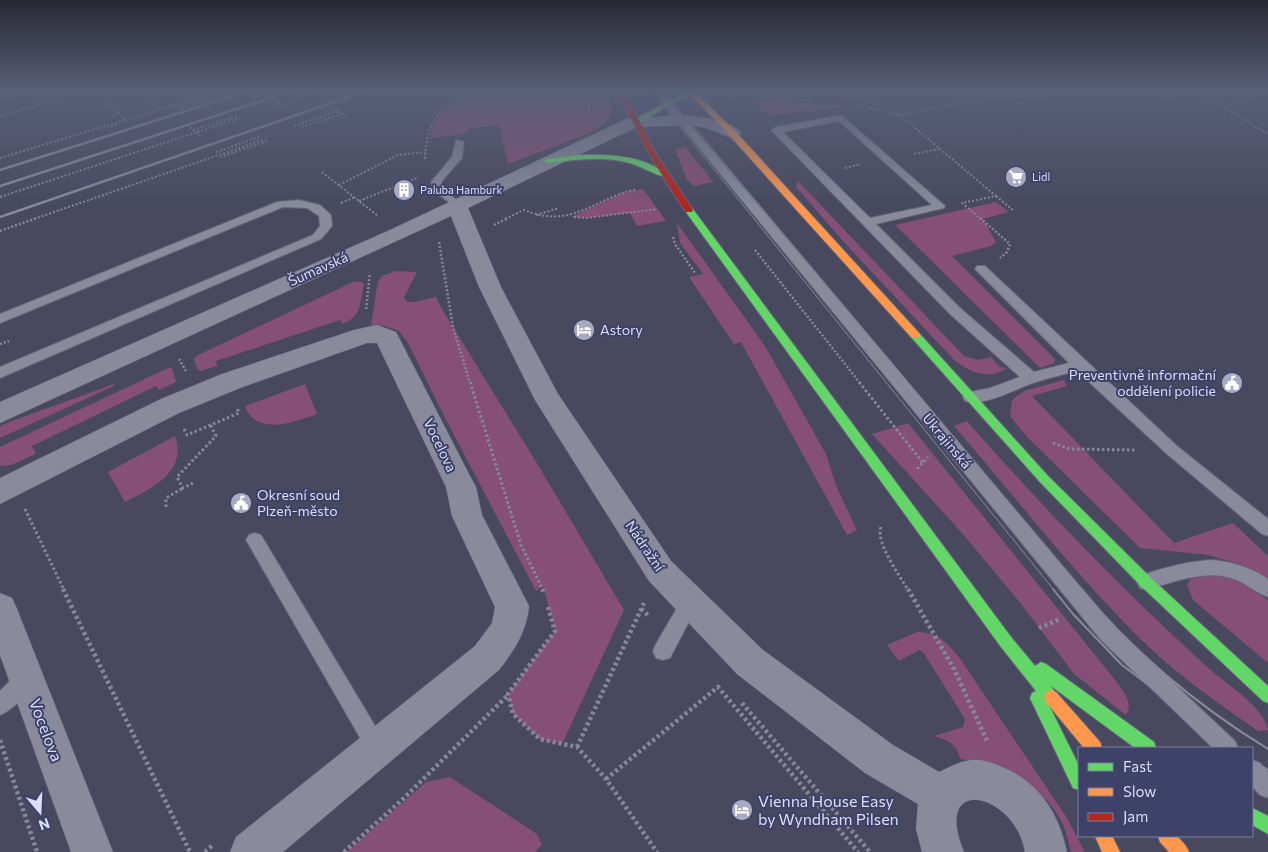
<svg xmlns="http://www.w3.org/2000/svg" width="1268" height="852" font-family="Commissioner,sans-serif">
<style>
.green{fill:#854f78}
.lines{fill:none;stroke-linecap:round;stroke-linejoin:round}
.lane-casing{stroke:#656679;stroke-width:2}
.street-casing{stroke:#656679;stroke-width:1}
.fast-casing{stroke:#656679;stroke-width:2}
.slow-casing{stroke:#656679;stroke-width:2}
.jam-casing{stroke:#656679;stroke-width:2}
.path-far3{stroke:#868898;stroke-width:2;stroke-dasharray:2 2;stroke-linecap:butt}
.path-far2{stroke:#868898;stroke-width:2.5;stroke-dasharray:2 2;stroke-linecap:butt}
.path-far1{stroke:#868898;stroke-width:3;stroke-dasharray:2.5 2.5;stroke-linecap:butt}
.path{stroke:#868898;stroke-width:4.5;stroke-dasharray:3 3;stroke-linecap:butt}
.lane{fill:#898a9c;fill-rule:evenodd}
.street{fill:#898a9c;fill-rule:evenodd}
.fast{fill:#63d668;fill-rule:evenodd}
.slow{fill:#ff974d;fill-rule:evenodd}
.jam{fill:#b3261e;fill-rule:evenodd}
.tram-far1{stroke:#88899a;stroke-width:1}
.tram{stroke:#88899a;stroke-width:2}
.rail{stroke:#88899a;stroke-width:2.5}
.labels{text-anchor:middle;stroke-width:4;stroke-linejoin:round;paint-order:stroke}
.far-poi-label{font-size:11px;fill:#dbdef6;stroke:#3e4168;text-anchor:start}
.street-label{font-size:14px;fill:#dbdef6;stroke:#3e4168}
.poi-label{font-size:14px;fill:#dbdef6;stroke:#3e4168;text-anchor:start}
.near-street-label{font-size:16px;fill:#dbdef6;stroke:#3e4168}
.near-poi-label{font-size:16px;fill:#dbdef6;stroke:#3e4168;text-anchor:start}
</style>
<rect width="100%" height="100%" fill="#48495e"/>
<!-- green -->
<g class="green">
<path d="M476 89H606C616 112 613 119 592 132L508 164 499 125 471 128 461 135 430 138C433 114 458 102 476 89Z"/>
<path d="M776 89H852L864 99 780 93Z"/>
<path d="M752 99 848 107 768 115Z"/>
<path d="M685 146 713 182 694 186 687 180 675 150Z"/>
<path d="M798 181 964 356 978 360 991 357 1000 367 1007 368C989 381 969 372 954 360L843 241 796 187Z"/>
<path d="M643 189 666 221 637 226 630 213 587 218 571 217 627 191Z"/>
<path d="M996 202 1009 212 983 219 996 242 991 246 952 256 1055 359 1054 363 1040 368 1032 360 895 225Z"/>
<path d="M677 223 765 346 826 454 837 488 857 530 847 535 741 342 734 344 689 277 703 274 680 243Z"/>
<path d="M395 271 417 272 404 297 407 302H415L436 297 442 309 538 465 624 610 562 744 540 739 513 714 508 694 555 631 543 586 536 591 443 414 408 343 399 331 385 326 371 325 378 281 382 276Z"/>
<path d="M353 282H361L364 284C359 304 363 316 342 324L340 320 216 361 217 366 201 371 197 369 194 359 198 355Z"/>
<path d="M168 368H172L176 382 159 390 156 386 32 446 36 454 11 465 0 466V447Z"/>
<path d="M1064 380 1067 386 1032 396 1174 543 1233 523 1268 556V582L1245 566 1209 555 1140 548 1027 437 1010 416 1012 400 1024 391Z"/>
<path d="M114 384V386L0 438V427L4 424Z"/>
<path d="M305 384 317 414C294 422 256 437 245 406Z"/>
<path d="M967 421C1042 507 1121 588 1205 665 1222 681 1265 707 1268 730L1258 731C1221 705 1183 679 1150 648 1080 581 1017 499 954 426Z"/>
<path d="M908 423 1116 681C1123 691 1134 703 1126 715L1074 674 1022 605 962 533 872 434Z"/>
<path d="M175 436C188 472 151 489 125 502L108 472Z"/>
<path d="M1208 570 1235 578 1268 600V663L1193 600 1187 585 1194 574Z"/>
<path d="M917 632C938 632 946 642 959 657L1067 818 1085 852H1071C1068 841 1066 828 1060 819 1040 783 1000 764 960 759 956 743 949 741 934 736L963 727 965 719 923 652 919 650 899 661 887 645Z"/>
<path d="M450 777 537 834 542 845 535 852H347L426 782Z"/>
</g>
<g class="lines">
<!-- lane casing -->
<g class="lane-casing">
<g id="lane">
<path d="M651 89H660L1115 628 1235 741 1238 748H1213L1101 640Z"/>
<path d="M841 115 945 206 944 208 876 224 960 308 1034 372 1069 363 975 269 977 266H985L1177 446 1268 519V536L1262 534 1167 454 1077 371C1064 374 1049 378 1036 382 1016 388 985 407 965 401L963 397 965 393 990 388 1020 377 950 314 771 130 776 127ZM839 121 932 205 870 218 783 132Z"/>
<path d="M456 140 464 142 462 158 441 182 444 189 462 205 457 208 435 192 431 182 452 157Z"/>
<path d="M299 200 320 205 331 215 332 226 321 239 0 378V367L313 235 320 226 319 216 307 208 283 207 0 323V314L277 202Z"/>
<path d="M255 533 261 535 384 741 387 748 384 755 377 758 370 755 249 545 246 540 249 535Z"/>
<path d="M1209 560C1231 561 1250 567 1268 579V597C1256 593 1246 583 1234 579 1205 569 1174 582 1146 590L1140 588 1137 582 1140 576C1162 568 1185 562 1209 560Z"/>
<path d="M690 594 696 596 699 602 696 608 670 658 663 660 656 658 653 651 656 644 684 596Z"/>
<path d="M26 669 33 672 36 679C30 692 13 710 0 715V691L19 672Z"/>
<path d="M1252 760 1260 763 1268 772V798L1260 795 1252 786Z"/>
</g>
</g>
<!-- street casing -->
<g class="street-casing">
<g id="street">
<path d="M688 115C702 117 733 121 741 133L738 137 732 138 706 128 688 125 637 127 468 208 501 287 558 394 671 561 763 650 893 745 939 772C950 767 960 761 972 760 982 759 993 763 1002 767 1039 782 1059 813 1067 852H1025C1015 792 931 773 964 852H922L916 829 918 804 865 773 737 674 649 581 535 400 479 287 451 216 0 423V402L390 230 628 118Z"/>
<path d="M377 325 396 332 471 478 476 487 482 515 529 606C527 631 514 651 499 670L283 852H230L236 837 475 646 492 623 495 607 452 516 446 487 377 343H367L240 388 179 413 0 504V478L161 399 222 374 354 330Z"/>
<path d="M0 593 12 598 17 609 113 852H71L0 655Z"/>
</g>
</g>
<!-- fast casing -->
<g class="fast-casing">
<g id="fast">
<path d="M690 89H699L637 124 630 122Z"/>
<path d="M579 155C606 154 644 155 666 174L662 176C651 173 641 166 629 163 603 156 575 160 548 163L544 161 548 159Z"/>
<path d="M686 208H692L1011 637 1035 666 1041 662 1046 664 1154 742 1156 748H1135L1051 686 1058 697 1056 702 1051 704 1048 703 1079 766V790L1073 788 1030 698 1032 693 1036 691 1001 647 686 212Z"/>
<path d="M915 332 919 333 1048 476 1151 578 1268 686V703L1263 701 1141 586 1040 482 911 337 910 335 911 333Z"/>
<path d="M1252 808 1268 816V834L1252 825Z"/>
</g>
</g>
<!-- slow casing -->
<g class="slow-casing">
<g id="slow">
<path d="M685 89H692L735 131 919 333 920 335 919 337H911L729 135Z"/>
<path d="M1051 690 1056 692 1100 742 1102 748H1084L1046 702 1044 697 1046 692Z"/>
<path d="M1095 836H1112L1120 852H1102Z"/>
<path d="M1158 836H1177L1186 846 1189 852H1169L1160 842Z"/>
</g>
</g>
<!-- jam casing -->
<g class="jam-casing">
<path id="jam" d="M617 89H624L655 152 693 210 692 212H686C659 173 636 133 617 89Z"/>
</g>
<!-- path-far3 -->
<g class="path-far3">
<path d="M138 89 158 109"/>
<path d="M334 89 338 92"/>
<path d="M583 89 589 102 590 115"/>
<path d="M733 89 734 99"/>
<path d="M857 89 882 109"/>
<path d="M1143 89C1159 100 1176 97 1194 91"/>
<path d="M1193 89 1268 134"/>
<path d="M753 92 761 97 812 101"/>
<path d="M141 93 153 89"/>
<path d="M747 93 757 89"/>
<path d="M104 97 130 89"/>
<path d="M990 97 1050 96 1083 89"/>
<path d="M292 98 318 89"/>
<path d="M0 99 36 89"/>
<path d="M275 99 287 109"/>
<path d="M295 100 328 89"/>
<path d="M175 105 213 93"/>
<path d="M858 105 900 115 990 97 981 89"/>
<path d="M273 106 280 103"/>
<path d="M332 106 346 117"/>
<path d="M101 107 111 104"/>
<path d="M178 107 215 95"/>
<path d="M1224 107 1268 92"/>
<path d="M900 115 996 196 962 203 981 219"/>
<path d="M0 116 91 89"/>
<path d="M109 117 119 114"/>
<path d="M125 120 175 105 180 109 243 89"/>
<path d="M294 126 338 111"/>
<path d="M111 127 117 124"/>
<path d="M190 127 201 137"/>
<path d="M302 127 342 114"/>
<path d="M193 130 238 116"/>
<path d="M216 152 262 136"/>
<path d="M914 154 940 149"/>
<path d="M220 157 268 141"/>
<path d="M0 158 125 120 97 89"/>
<path d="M425 159C427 118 439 111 471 89"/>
<path d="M845 168 861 164"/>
<path d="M322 172 378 216"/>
<path d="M339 185 398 155 425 152"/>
<path d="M996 196 1014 211"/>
<path d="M0 197 240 118"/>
<path d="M359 201 417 178"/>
<path d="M341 203 355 197"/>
<path d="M536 215 559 208"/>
<path d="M574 217 587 218 657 209"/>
<path d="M34 219 265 139"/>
<path d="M505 219 524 210C572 230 594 198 637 189"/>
</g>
<!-- path-far2 -->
<g class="path-far2">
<path d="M980 218 1010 244 1007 252 1000 258"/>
<path d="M494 225 508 218"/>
<path d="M0 231 37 218"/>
<path d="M673 237 675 244 695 273"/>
<path d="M439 242 453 327 470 383"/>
<path d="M755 250 860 383"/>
<path d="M366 309 370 273"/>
<path d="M0 344 9 341"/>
<path d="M179 359 186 371"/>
</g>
<!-- path-far1 -->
<g class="path-far1">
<path d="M470 382 521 545 543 590"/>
<path d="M859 382 923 463"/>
<path d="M184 429 187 435 239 413 237 408"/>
<path d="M1053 443 1070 449 1136 450"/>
<path d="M917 469 928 457"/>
<path d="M193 483 183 488 177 477 216 436 210 424"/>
<path d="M166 507V498L183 488"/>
<path d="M25 509 64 590"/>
<path d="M881 527C875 542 900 576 908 590"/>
</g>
<!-- path -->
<g class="path">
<path d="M63 589 190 852"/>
<path d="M542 589 544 592"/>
<path d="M908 589 954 669 988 743"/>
<path d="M548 607 555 631 508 694 513 714 540 739 577 747 606 779 657 852"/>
<path d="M641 609 650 617"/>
<path d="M1039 628 1060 619"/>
<path d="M742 703 870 852"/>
<path d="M0 740 37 852"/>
<path d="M577 747 644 603"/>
<path d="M606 779 718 687 858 852"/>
<path d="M205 852 214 844"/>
<path d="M344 852 403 799 508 695"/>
</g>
<!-- lane -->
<use href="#lane" class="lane"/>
<!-- street -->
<use href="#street" class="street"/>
<!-- fast -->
<use href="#fast" class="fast"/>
<!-- slow -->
<use href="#slow" class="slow"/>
<!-- jam -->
<use href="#jam" class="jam"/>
<!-- tram-far1 -->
<g class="tram-far1">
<path d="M649 89 1054 590"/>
<path d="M662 89 1082 590"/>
</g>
<!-- tram -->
<g class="tram">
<path d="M1053 589 1073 614 1122 665 1232 748"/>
<path d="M1081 589C1133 652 1198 706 1268 749"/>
<path d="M1252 761 1268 770"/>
</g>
<!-- rail -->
<g class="rail">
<path d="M0 92 8 89"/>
<path d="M0 170 255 89"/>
<path d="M0 186 298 89"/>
<path d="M0 217 372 89"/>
</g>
</g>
<!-- sky -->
<linearGradient id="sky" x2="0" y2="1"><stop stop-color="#282834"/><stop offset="0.43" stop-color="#585f79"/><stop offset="1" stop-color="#585f79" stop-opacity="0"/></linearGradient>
<rect width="1268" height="209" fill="url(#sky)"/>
<!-- icons -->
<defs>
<g id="supermarket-disc" transform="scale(1.125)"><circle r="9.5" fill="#a8aac1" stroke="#3e4168"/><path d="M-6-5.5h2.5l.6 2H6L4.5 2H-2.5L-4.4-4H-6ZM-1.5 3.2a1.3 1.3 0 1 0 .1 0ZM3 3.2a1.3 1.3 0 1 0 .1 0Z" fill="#fff"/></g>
<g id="building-disc" transform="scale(1.125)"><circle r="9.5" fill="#a8aac1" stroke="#3e4168"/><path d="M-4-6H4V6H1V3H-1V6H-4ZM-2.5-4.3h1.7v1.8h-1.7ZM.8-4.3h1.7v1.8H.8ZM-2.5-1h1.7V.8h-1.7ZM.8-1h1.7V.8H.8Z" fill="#fff"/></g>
<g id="hotel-disc" transform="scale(1.125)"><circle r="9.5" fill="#a8aac1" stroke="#3e4168"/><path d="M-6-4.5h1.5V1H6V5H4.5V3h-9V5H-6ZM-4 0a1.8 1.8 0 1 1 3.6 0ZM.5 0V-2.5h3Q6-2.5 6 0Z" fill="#fff"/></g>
<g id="civic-disc" transform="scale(1.125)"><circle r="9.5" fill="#a8aac1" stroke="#3e4168"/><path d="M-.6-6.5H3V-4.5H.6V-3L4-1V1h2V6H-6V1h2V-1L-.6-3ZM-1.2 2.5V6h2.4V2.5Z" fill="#fff"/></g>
</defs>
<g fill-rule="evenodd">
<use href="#supermarket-disc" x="1016" y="177"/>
<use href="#building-disc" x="404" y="190"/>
<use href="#hotel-disc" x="584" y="330"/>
<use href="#civic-disc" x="1232" y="383"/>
<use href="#civic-disc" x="241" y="503"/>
<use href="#hotel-disc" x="742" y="810"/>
</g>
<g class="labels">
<!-- far-poi labels -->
<g class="far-poi-label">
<text x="1032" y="181">Lidl</text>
<text x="420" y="194">Paluba Hamburk</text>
</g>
<!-- street labels -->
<g class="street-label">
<text transform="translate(318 269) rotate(-24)" y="5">Šumavská</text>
<text transform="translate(947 441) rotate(50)" y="5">Ukrajinská</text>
<text transform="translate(440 445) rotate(64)" y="5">Vocelova</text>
<text transform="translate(645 546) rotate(56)" y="5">Nádražní</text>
</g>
<!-- poi labels -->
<g class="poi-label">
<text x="600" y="335">Astory</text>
<text x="1216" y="380" text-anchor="end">Preventivně informační<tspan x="1216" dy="16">oddělení policie</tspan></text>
<text x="257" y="500">Okresní soud<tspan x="257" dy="16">Plzeň-město</tspan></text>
</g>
<!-- near-street labels -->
<g class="near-street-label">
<text transform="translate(46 730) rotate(69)" y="6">Vocelova</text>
</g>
<!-- near-poi labels -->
<g class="near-poi-label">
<text x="758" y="807">Vienna House Easy<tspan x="758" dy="18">by Wyndham Pilsen</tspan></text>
</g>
</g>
<!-- legend -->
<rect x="1078" y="747" width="175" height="90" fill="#3e4168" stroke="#7d80a1"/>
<rect x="1088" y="763" width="25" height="8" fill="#63d668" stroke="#7d80a1"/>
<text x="1123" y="772" font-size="15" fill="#dbdef6">Fast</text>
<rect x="1088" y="788" width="25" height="8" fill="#ff974d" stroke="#7d80a1"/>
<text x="1123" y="797" font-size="15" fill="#dbdef6">Slow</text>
<rect x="1088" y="813" width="25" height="8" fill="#b3261e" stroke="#7d80a1"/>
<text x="1123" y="822" font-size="15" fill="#dbdef6">Jam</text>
<!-- north arrow -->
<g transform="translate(40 812) rotate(161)" stroke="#3e4168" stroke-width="4" paint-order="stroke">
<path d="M0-4L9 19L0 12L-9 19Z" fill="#dbdef6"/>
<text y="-8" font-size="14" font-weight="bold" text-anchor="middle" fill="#dbdef6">N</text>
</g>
</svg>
